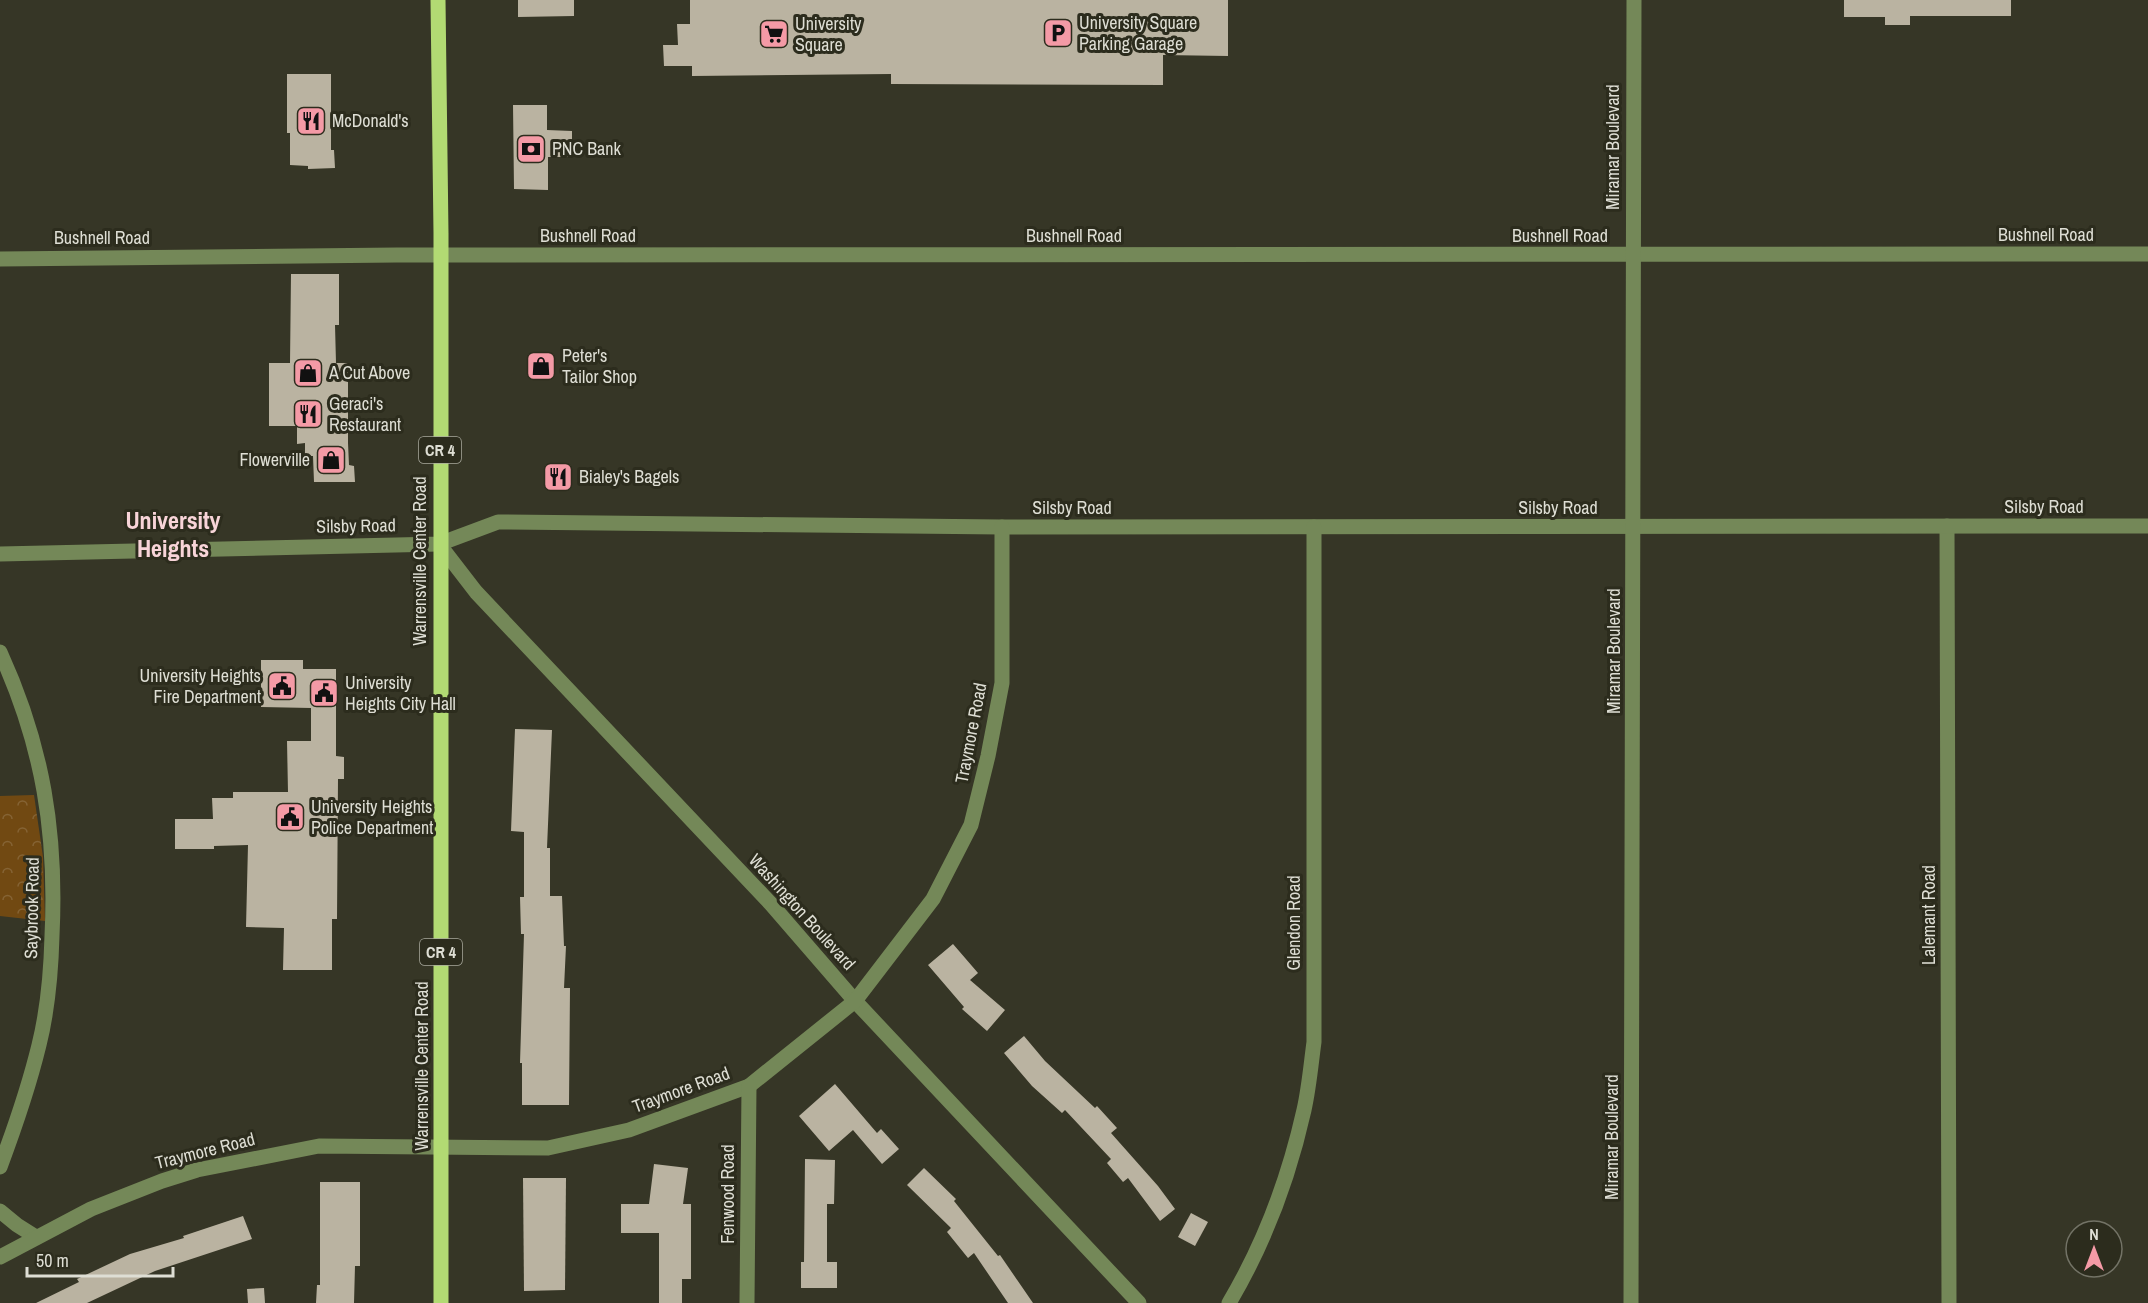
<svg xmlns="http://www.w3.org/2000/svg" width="2148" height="1303" font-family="'Archivo Narrow',sans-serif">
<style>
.park{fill:url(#park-crowns)}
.building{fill:#bab3a1}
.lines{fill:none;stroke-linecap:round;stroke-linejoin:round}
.minor{stroke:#748858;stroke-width:15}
.major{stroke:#b2da73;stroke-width:15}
.labels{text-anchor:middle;stroke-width:6;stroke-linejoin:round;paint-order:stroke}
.shield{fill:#2c2c1d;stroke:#a9a99d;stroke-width:1.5}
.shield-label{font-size:16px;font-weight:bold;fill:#deded4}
.poi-label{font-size:18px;fill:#deded4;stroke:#2c2c1d;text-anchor:start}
.street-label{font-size:18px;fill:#deded4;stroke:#2c2c1d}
.district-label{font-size:24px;font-weight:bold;fill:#f8d4d8;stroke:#2c2c1d}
</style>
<defs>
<pattern id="park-crowns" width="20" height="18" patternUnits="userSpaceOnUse" patternTransform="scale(1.5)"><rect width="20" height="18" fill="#714912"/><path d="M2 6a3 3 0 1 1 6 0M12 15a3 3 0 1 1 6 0" fill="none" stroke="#856334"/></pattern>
</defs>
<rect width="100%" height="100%" fill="#363626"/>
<!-- park -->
<path class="park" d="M34 795 43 857 45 921 0 916V796Z"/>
<!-- building -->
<g class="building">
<path d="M518 0H574V16L518 17Z"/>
<path d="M690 0H1228V56L1163 55V85L891 84V74L692 76V66H664L663 45H678L677 24H690Z"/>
<path d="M1844 0H2011V16H1910V25H1885V17H1844Z"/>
<path d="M287 74H331V150H334L335 168 308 169V166L290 165V133H287Z"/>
<path d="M513 105H547V130L572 131V157H548V190L514 189Z"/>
<path d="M291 274H339V325H335L336 363H348V443L349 465 354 466 355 482H314L313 456H305V443L297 444V426H269V363H290Z"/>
<path d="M261 660H303V669H336V756L344 757V779H338L337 919H332V970H283L284 928 246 927 248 845 214 846V849H175V819H213L212 798H233V792H288L287 741H311V708L261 707Z"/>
<path d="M515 729 552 730 547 848H550V896H562L564 946H566L564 988H570L569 1105H522V1063H520L524 934H521L520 897H524V832L511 831Z"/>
<path d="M953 944 978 973 970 980 1005 1010 987 1031 962 1009 964 1007 928 965Z"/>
<path d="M1024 1036 1045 1061 1095 1108 1097 1106 1117 1128 1111 1133 1158 1186 1175 1209 1160 1221 1128 1178 1123 1182 1107 1163 1111 1159 1065 1110 1062 1113 1032 1086 1004 1053Z"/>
<path d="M835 1084 877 1133 881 1129 899 1149 882 1164 853 1130 829 1151 799 1116Z"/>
<path d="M805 1159 835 1160 834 1204H827V1262H837V1288H801V1262H804Z"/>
<path d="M654 1164 688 1168 683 1204H691V1279H682V1303H659V1233H621V1204H649Z"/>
<path d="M924 1168 956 1199 954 1201 998 1256 1000 1255 1033 1303H1008L974 1253 968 1258 947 1232 951 1228 907 1185Z"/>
<path d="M523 1178H566L565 1290 524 1291Z"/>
<path d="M320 1182H360V1266H355L354 1303H316L317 1285H320Z"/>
<path d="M1191 1213 1208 1222 1195 1246 1178 1237Z"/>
<path d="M243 1216 252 1239 155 1271 87 1303H36L79 1282 77 1279 130 1254 184 1238 183 1236Z"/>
<path d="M264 1288 265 1303H248L247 1289Z"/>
</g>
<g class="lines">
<!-- minor -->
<g class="minor">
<path d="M0 259 397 255 2148 254"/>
<path d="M1947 526 1949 1303"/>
<path d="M439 544 476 592 771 904 855 1001 1139 1303"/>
<path d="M0 554 439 544 498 522 1002 527 2148 526"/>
<path d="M0 652C43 746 57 833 52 936 51 973 48 1009 39 1045 29 1086 15 1127 0 1167"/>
<path d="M0 1211 17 1225 36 1237"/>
<path d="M0 1257 91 1209 162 1181 197 1170 319 1146 548 1148 629 1130 749 1086 855 1001 933 899 971 825 988 756 1002 683V527"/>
<path d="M747 1303 749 1086"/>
<path d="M1229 1303C1264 1244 1289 1177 1304 1110 1309 1088 1311 1064 1314 1042V527"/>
<path d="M1631 1303 1634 0"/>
</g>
<!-- major -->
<path class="major" d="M438 0 441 233V1303"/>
</g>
<!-- icons -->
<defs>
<g id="parking-square" transform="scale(1.5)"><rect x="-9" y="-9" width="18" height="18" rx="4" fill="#f49aa6" stroke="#2c2c1d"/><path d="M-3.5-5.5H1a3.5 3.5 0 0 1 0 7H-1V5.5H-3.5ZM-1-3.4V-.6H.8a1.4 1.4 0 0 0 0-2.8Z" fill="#111"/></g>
<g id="supermarket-square" transform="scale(1.5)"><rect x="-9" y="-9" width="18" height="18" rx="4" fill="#f49aa6" stroke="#2c2c1d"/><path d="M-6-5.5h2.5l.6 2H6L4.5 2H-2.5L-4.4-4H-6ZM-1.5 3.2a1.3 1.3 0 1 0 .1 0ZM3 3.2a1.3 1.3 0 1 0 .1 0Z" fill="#111"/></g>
<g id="restaurant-square" transform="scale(1.5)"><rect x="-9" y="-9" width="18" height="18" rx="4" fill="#f49aa6" stroke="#2c2c1d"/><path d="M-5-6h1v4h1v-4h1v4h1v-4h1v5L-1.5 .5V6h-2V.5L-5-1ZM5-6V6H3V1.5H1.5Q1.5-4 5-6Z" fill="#111"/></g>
<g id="bank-square" transform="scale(1.5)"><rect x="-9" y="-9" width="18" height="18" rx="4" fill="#f49aa6" stroke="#2c2c1d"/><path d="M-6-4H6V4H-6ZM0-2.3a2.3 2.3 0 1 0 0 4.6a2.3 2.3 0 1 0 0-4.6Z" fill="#111"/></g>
<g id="shop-square" transform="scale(1.5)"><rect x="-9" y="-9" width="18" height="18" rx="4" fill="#f49aa6" stroke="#2c2c1d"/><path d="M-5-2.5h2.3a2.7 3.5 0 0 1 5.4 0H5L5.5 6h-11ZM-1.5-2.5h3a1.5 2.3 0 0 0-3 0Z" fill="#111"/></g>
<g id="civic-square" transform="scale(1.5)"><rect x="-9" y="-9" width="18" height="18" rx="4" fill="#f49aa6" stroke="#2c2c1d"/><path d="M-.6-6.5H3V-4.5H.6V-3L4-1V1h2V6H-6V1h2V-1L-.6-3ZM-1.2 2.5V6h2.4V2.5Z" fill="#111"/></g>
</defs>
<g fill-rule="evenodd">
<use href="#parking-square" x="1058" y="33"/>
<use href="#supermarket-square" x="774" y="34"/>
<use href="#restaurant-square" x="311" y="121"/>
<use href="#bank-square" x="531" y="149"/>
<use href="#shop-square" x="541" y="366"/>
<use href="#shop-square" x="308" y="373"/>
<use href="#restaurant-square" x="308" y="414"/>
<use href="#shop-square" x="331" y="460"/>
<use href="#restaurant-square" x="558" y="477"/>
<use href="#civic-square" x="282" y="686"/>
<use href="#civic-square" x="324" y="693"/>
<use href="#civic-square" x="290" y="817"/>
</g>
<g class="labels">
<!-- shield labels -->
<g class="shield">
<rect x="419" y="437" width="42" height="26" rx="4.5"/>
<rect x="420" y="939" width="42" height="26" rx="4.5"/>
</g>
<g class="shield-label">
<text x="440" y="456">CR 4</text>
<text x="441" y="958">CR 4</text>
</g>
<!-- poi labels -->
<g class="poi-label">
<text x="1079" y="29">University Square<tspan x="1079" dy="21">Parking Garage</tspan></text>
<text x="795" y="30">University<tspan x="795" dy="21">Square</tspan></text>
<text x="332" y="127">McDonald's</text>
<text x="552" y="155">PNC Bank</text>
<text x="562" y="362">Peter's<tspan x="562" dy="21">Tailor Shop</tspan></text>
<text x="329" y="379">A Cut Above</text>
<text x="329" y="410">Geraci's<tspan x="329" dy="21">Restaurant</tspan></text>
<text x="310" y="466" text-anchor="end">Flowerville</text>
<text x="579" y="483">Bialey's Bagels</text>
<text x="261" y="682" text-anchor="end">University Heights<tspan x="261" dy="21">Fire Department</tspan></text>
<text x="345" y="689">University<tspan x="345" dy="21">Heights City Hall</tspan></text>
<text x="311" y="813">University Heights<tspan x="311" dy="21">Police Department</tspan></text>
</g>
<!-- street labels -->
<g class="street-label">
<text transform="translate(1613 147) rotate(-90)" y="6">Miramar Boulevard</text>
<text x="2046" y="241">Bushnell Road</text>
<text x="588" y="242">Bushnell Road</text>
<text x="1074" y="242">Bushnell Road</text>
<text x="1560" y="242">Bushnell Road</text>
<text x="102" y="244">Bushnell Road</text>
<text x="2044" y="513">Silsby Road</text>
<text x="1072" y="514">Silsby Road</text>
<text x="1558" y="514">Silsby Road</text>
<text transform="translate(356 526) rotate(-1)" y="6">Silsby Road</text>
<text transform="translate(420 561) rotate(-90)" y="6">Warrensville Center Road</text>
<text transform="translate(1614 651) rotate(-90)" y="6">Miramar Boulevard</text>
<text transform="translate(971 733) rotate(-79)" y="6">Traymore Road</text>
<text transform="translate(32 908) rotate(-89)" y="6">Saybrook Road</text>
<text transform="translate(802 912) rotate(48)" y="6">Washington Boulevard</text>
<text transform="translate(1929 915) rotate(-90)" y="6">Lalemant Road</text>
<text transform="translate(1294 923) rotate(-90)" y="6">Glendon Road</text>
<text transform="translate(422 1066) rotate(-90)" y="6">Warrensville Center Road</text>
<text transform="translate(681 1090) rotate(-20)" y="6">Traymore Road</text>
<text transform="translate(1612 1137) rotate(-90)" y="6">Miramar Boulevard</text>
<text transform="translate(205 1151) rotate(-14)" y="6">Traymore Road</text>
<text transform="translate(728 1194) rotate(-90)" y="6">Fenwood Road</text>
</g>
<!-- district labels -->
<g class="district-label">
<text x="173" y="529">University<tspan x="173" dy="28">Heights</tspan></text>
</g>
</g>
<!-- north arrow -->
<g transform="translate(2094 1249)"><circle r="28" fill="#2c2c1d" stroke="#737366" stroke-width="1.5"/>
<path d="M0-4.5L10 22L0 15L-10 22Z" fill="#f49aa6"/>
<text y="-9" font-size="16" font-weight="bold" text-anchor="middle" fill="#deded4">N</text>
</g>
<!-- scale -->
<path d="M27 1267v9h146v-9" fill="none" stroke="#deded4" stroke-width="3"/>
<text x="36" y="1267" font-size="18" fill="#deded4" stroke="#2c2c1d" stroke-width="4.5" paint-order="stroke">50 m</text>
</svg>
